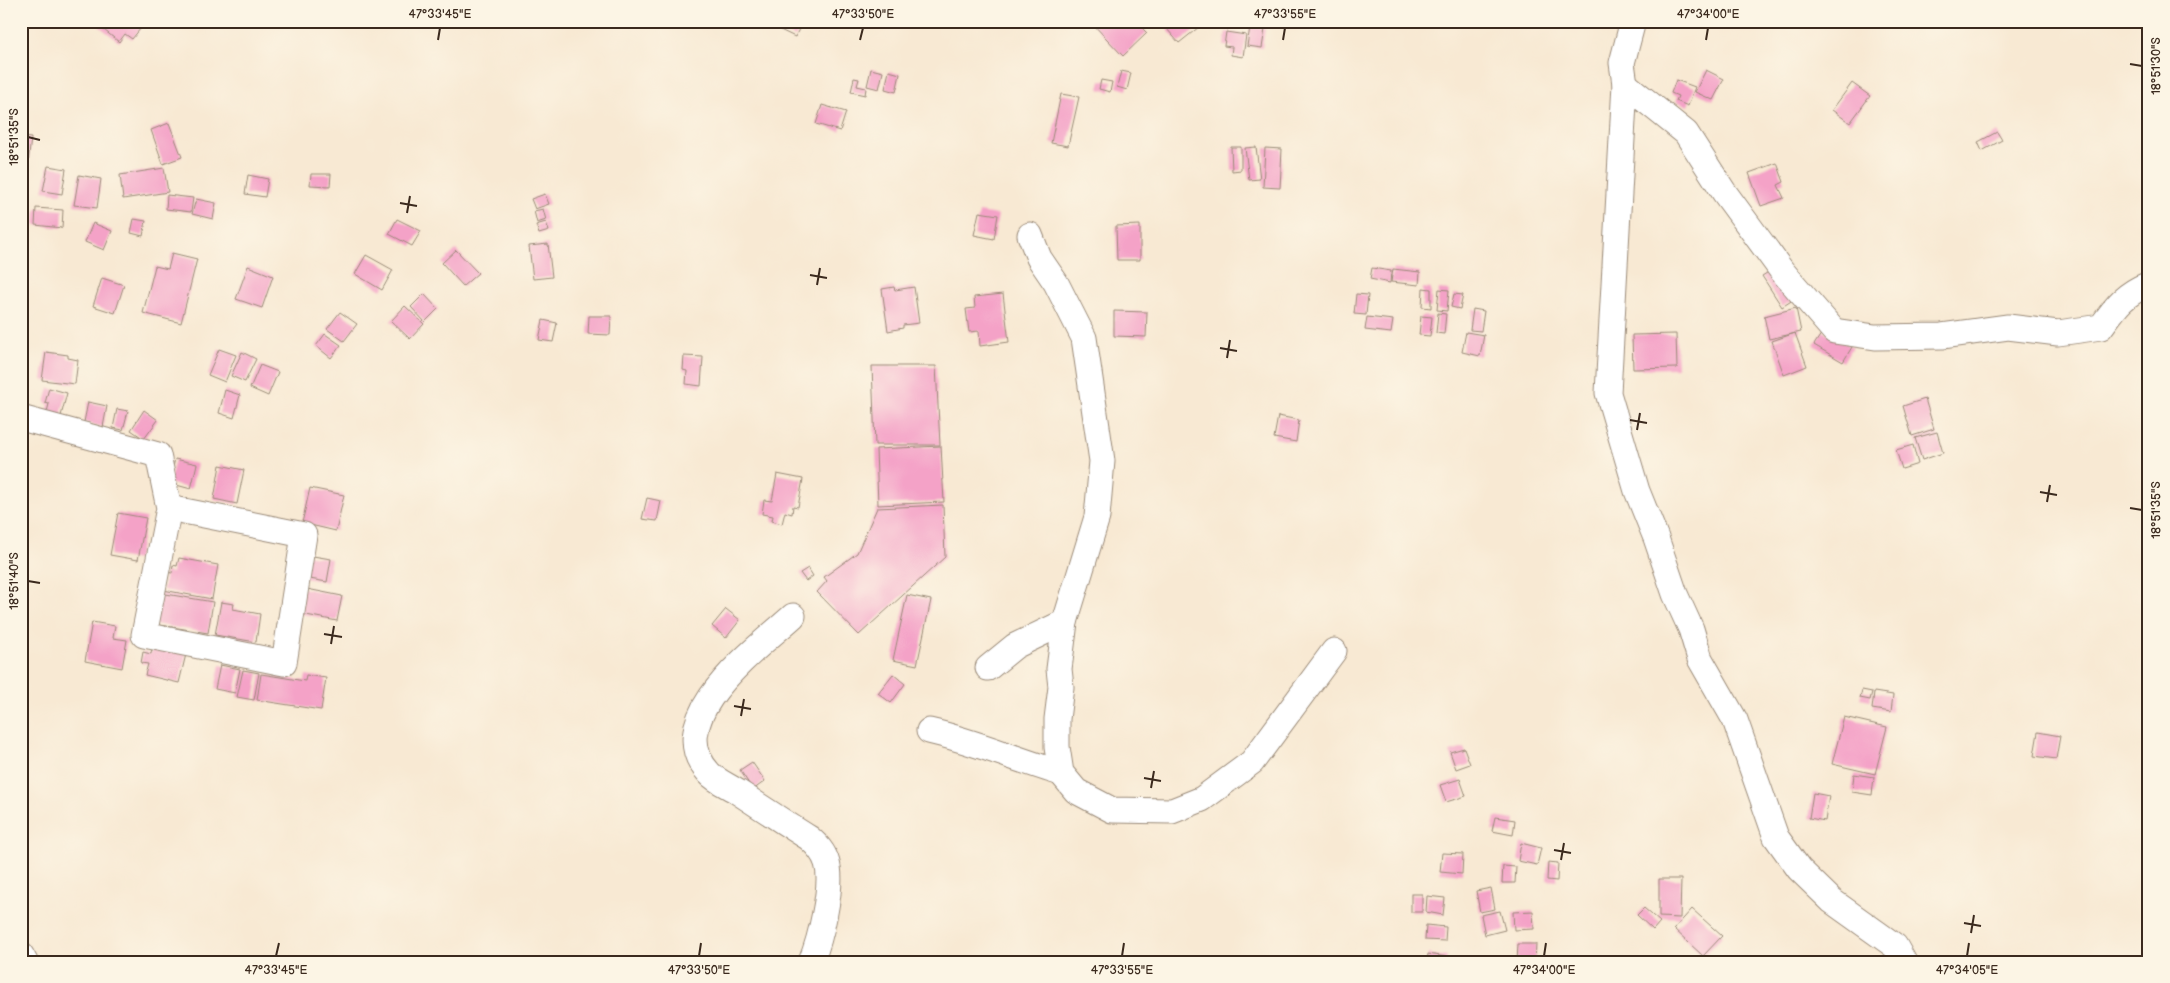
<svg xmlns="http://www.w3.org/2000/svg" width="2170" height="983" font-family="'Balsamiq Sans',sans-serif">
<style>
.building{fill:#f4a2c7}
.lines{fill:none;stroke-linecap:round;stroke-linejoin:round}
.minor-casing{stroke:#9a8a78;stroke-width:27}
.minor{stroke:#fff;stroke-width:25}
.ticks{fill:none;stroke:#3b2a1e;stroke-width:2}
.neatline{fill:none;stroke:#3b2a1e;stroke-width:2}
.ticks-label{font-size:12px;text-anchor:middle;fill:#3b2a1e}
</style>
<rect width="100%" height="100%" fill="#fcf5e5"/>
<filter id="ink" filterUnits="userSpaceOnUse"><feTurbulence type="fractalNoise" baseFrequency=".02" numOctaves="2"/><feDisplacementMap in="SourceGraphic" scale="10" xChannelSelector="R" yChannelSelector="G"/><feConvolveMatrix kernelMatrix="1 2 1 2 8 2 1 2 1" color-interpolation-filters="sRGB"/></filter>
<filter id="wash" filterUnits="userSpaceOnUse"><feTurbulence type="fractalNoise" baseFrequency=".0096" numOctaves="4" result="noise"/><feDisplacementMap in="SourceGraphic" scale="20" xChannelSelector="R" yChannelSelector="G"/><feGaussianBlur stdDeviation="1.12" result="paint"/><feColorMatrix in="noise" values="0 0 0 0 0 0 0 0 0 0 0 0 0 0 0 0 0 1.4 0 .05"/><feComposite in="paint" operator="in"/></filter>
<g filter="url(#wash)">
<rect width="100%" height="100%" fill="#f8e9d3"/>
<g id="blocks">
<!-- building -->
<g class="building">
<path d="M102 21H143L145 23 132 39 125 34 119 42 99 26Z"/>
<path d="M776 21H803L795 37 774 27Z"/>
<path d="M1090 21H1135L1147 33 1123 56Z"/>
<path d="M1176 21H1194L1199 27 1179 43 1167 29Z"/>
<path d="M1246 21H1266L1264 26Z"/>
<path d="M1250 27 1265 29 1262 48 1247 46Z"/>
<path d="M1226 32 1246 35 1243 57 1231 55 1232 47 1224 46Z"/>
<path d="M871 69 883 72 879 89 867 86Z"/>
<path d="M1706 70 1724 79 1713 100 1695 92Z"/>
<path d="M889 71 900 74 896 92 885 89Z"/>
<path d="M1121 71 1131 73 1127 90 1117 87Z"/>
<path d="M854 78 859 79 857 86 866 88 865 95 851 92Z"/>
<path d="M1101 80 1112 82 1110 92 1099 89Z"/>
<path d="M1676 80 1695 87 1688 106 1676 101 1678 96 1671 93Z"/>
<path d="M1852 83 1870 96 1850 123 1832 110Z"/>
<path d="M1061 94 1079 97 1068 146 1051 143Z"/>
<path d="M822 105 846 112 840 131 816 124Z"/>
<path d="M169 123 182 157 163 164 151 130Z"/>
<path d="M1997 132 2002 140 1982 151 1978 142Z"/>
<path d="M21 137 31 138 28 164 21 163Z"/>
<path d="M1231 147H1241V170L1232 171Z"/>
<path d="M1256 147 1260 179 1249 180 1245 148Z"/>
<path d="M1265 148 1282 149 1280 188 1263 187Z"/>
<path d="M1777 163 1784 182 1778 185 1784 198 1761 206 1749 173Z"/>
<path d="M48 166 66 169 62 194 43 191Z"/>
<path d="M164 168 168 192 123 199 120 175Z"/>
<path d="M311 174H331L330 186 310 185Z"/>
<path d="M79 175 101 179 97 208 74 205Z"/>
<path d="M248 175 268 179 265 197 245 194Z"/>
<path d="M545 194 549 204 535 209 531 199Z"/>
<path d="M167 195 193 198 191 212 166 209Z"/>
<path d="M196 199 216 203 213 219 192 214Z"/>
<path d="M36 208 63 210 62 228 35 225Z"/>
<path d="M543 209 546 220 537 223 534 211Z"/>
<path d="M979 212 998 215 994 239 974 235Z"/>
<path d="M134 219 146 221 143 236 131 233Z"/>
<path d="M397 219 421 231 412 246 389 234Z"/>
<path d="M546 222 549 231 539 234 536 225Z"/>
<path d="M93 223 112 231 104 250 85 242Z"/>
<path d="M1140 225V260H1117L1116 226Z"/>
<path d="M548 244 552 277 533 279 529 246Z"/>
<path d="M456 250 478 273 463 286 442 263Z"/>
<path d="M172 253 197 259 181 323 143 313 155 266 168 269Z"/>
<path d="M366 255 393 270 382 290 355 274Z"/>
<path d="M248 266 273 276 262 308 236 299Z"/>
<path d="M1372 268 1391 271 1390 283 1370 279Z"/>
<path d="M1775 268 1796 298 1782 307 1762 276Z"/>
<path d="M1393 269 1420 272 1419 285 1391 282Z"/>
<path d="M102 278 124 285 115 313 93 306Z"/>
<path d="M894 287 895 290 914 287 919 323 903 325V328L888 331 882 289Z"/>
<path d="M1423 288 1431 289V308L1422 307Z"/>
<path d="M1439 289 1449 290 1447 311 1437 310Z"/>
<path d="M424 294 438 309 425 322 411 307Z"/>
<path d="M1003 294 1009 342 980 346 979 331 969 332 966 309 975 308 974 297Z"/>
<path d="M1356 294 1368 295 1366 315 1354 314Z"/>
<path d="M1454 294 1463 295 1460 309 1451 307Z"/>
<path d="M405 306 424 324 410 339 391 321Z"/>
<path d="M1796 308 1801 332 1769 339 1764 316Z"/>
<path d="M1473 309 1484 311 1481 331 1470 330Z"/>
<path d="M1114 311 1147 312 1146 337 1114 336Z"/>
<path d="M340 312 357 324 344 341 327 329Z"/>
<path d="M1438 313 1446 314 1444 334 1436 333Z"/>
<path d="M589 316H611L610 335 588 334Z"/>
<path d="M1421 316 1432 317 1430 336 1419 335Z"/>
<path d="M1367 317 1393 320 1391 333 1365 330Z"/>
<path d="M543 320 557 323 553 342 539 340Z"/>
<path d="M1823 331 1852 347 1843 362 1814 345Z"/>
<path d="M1466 332 1484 335 1480 356 1462 352Z"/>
<path d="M1795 333 1807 366 1784 375 1772 341Z"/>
<path d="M325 334 341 345 331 358 316 346Z"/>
<path d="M1676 334 1677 368 1633 369 1632 335Z"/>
<path d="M219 349 236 355 225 382 208 375Z"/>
<path d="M46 352 68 355V358L78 360 75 384 42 380Z"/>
<path d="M242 352 256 359 245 382 231 376Z"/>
<path d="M21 353H26L22 376H21Z"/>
<path d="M684 356 703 357 701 386 686 384 687 371 683 370Z"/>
<path d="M260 365 278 372 268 396 250 388Z"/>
<path d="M872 366H936L940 445H875Z"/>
<path d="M49 388 67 393 61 416 47 412 49 404 45 403Z"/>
<path d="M225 390 240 395 234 418 219 413Z"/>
<path d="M1925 399 1934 429 1912 436 1903 406Z"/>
<path d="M88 402 107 406 103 427 84 422Z"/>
<path d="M117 409 128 411 123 430 113 428Z"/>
<path d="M144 410 158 420 144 439 131 430Z"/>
<path d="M1278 416 1299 420 1296 442 1274 438Z"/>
<path d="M1937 432 1943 453 1922 460 1915 438Z"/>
<path d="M1913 445 1918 464 1902 469 1896 450Z"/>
<path d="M941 446 944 502 878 505 876 449Z"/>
<path d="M175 459 197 464 191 489 169 483Z"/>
<path d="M220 465 244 470 237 504 214 499Z"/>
<path d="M777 474 803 479 798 507 793 506 792 514 785 512 782 524 772 521 773 516 762 514 764 500 772 501Z"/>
<path d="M310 488 344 495 336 531 302 523Z"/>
<path d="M647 498 661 501 657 521 642 519Z"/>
<path d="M943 505 945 557 859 635 817 592 827 581 824 577 857 553 877 508Z"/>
<path d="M118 513 146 518 138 560 110 555Z"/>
<path d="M307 555 331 559 327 582 304 578Z"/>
<path d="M179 558 218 565 212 599 163 590 166 572 172 573 173 565 177 566Z"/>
<path d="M808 568 813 576 806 581 800 573Z"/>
<path d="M302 588 342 596 337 621 301 614Z"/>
<path d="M160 593 213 602 208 633 154 624Z"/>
<path d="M907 595 931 600 917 665 893 660Z"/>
<path d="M221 602 234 604 233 609 260 614 256 642 215 635Z"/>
<path d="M726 609 740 620 726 638 712 626Z"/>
<path d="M92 622 115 626 113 638 127 640 122 668 85 661Z"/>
<path d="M153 642 187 650 179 683 145 675 148 664 141 663 143 652 151 654Z"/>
<path d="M220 665 240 669 235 693 215 689Z"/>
<path d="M243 670 259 673 254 700 237 697Z"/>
<path d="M261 674 305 681 306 675 326 678 321 710 257 700Z"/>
<path d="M893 674 905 684 891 703 878 693Z"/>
<path d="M1862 690 1872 692 1870 700 1860 698Z"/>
<path d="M1874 692 1893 695 1891 712 1872 709Z"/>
<path d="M1844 717 1887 727 1875 774 1832 764Z"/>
<path d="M2038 732 2060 736 2056 759 2034 756Z"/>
<path d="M1464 748 1470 764 1456 769 1450 752Z"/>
<path d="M752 762 765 781 753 790 740 770Z"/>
<path d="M1854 774 1874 777 1872 795 1852 792Z"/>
<path d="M1460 779 1466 796 1446 802 1440 785Z"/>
<path d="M1813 793 1829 796 1825 821 1809 818Z"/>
<path d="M1495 817 1515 820 1513 835 1492 831Z"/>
<path d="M1521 843 1541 848 1537 865 1518 861Z"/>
<path d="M1442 853 1463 854 1462 874 1440 872Z"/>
<path d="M1548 862 1558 863 1557 881 1547 880Z"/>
<path d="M1503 866 1516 867 1515 883H1502Z"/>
<path d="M1659 879H1681L1680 918 1659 917Z"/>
<path d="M1491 888 1495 909 1480 912 1476 891Z"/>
<rect x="1411" y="894" width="11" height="18"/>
<path d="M1427 896 1445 898 1443 915 1426 912Z"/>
<path d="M1644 908 1660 922 1653 930 1637 915Z"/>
<path d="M1692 909 1722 936 1703 956 1674 929Z"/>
<path d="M1500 911 1505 930 1485 935 1481 915Z"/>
<path d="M1533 911 1534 929 1514 930 1513 912Z"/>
<path d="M1426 925 1446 927 1445 941 1425 940Z"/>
<path d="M1518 944H1536L1535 962H1517Z"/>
<path d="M1428 954 1447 957 1446 962H1427Z"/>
</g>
</g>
</g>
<g filter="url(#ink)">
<use href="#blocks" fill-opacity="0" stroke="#9a8a78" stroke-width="1"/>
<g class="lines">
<!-- minor casing -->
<g class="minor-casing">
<g id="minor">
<path d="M1633 21 1622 63 1625 84 1608 393 1637 491 1656 538 1675 594 1691 629 1700 659 1735 720 1776 837 1799 869 1832 901 1895 946 1904 962"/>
<path d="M1625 84 1686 133 1724 192 1782 271 1834 331 1875 337 1942 336 2008 327 2058 333 2101 327C2116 306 2124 294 2149 284"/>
<path d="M21 418 158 455 169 508 144 635 284 663 304 535 169 508"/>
<path d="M793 616C757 649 659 719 709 773 716 781 729 786 738 792 761 807 785 823 809 838 817 845 824 852 827 863 834 885 820 940 811 962"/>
<path d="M1065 622 1059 669 1061 687 1057 719V747L1061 773 1076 791 1112 810 1172 811 1202 799 1252 762 1334 651"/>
<path d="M988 668 1015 646 1065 622 1097 517 1102 461 1084 338 1056 283 1039 258 1030 235"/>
<path d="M929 731C974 741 1017 760 1061 773"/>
<path d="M21 955 25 962"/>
</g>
</g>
<!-- minor -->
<use href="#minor" class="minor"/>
</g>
</g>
<!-- ticks -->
<path class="ticks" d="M438 40 440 28M860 40 863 28M1283 40 1285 28M1706 40 1708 28M2130 64 2142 66M28 137 40 140M400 203 417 206M407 213 410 196M810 275 827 278M817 285 820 268M1220 348 1237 351M1227 358 1230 340M1630 420 1647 423M1637 430 1640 413M2040 492 2057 495M2047 502 2050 485M2130 508 2142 510M28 581 40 583M324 634 342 637M331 644 334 626M734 706 751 709M741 716 744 699M1144 778 1161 781M1151 788 1154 771M1554 850 1571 853M1561 860 1564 843M1964 923 1981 926M1971 933 1974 915M276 956 279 943M699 956 701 943M1122 956 1124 943M1544 956 1546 943M1967 956 1969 943"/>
<!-- margin -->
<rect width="2170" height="983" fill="none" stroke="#fcf5e5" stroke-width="55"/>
<rect x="28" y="28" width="2114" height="928" class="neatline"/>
<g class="ticks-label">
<text x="440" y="18">47°33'45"E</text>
<text x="863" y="18">47°33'50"E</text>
<text x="1285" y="18">47°33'55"E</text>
<text x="1708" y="18">47°34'00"E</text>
<text transform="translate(2156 66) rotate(-90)" y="4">18°51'30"S</text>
<text transform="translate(14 137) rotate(-90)" y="4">18°51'35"S</text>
<text transform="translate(2156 510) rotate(-90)" y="4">18°51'35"S</text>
<text transform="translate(14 581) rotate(-90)" y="4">18°51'40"S</text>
<text x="276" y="974">47°33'45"E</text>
<text x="699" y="974">47°33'50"E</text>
<text x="1122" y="974">47°33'55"E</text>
<text x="1544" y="974">47°34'00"E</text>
<text x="1967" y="974">47°34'05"E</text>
</g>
</svg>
